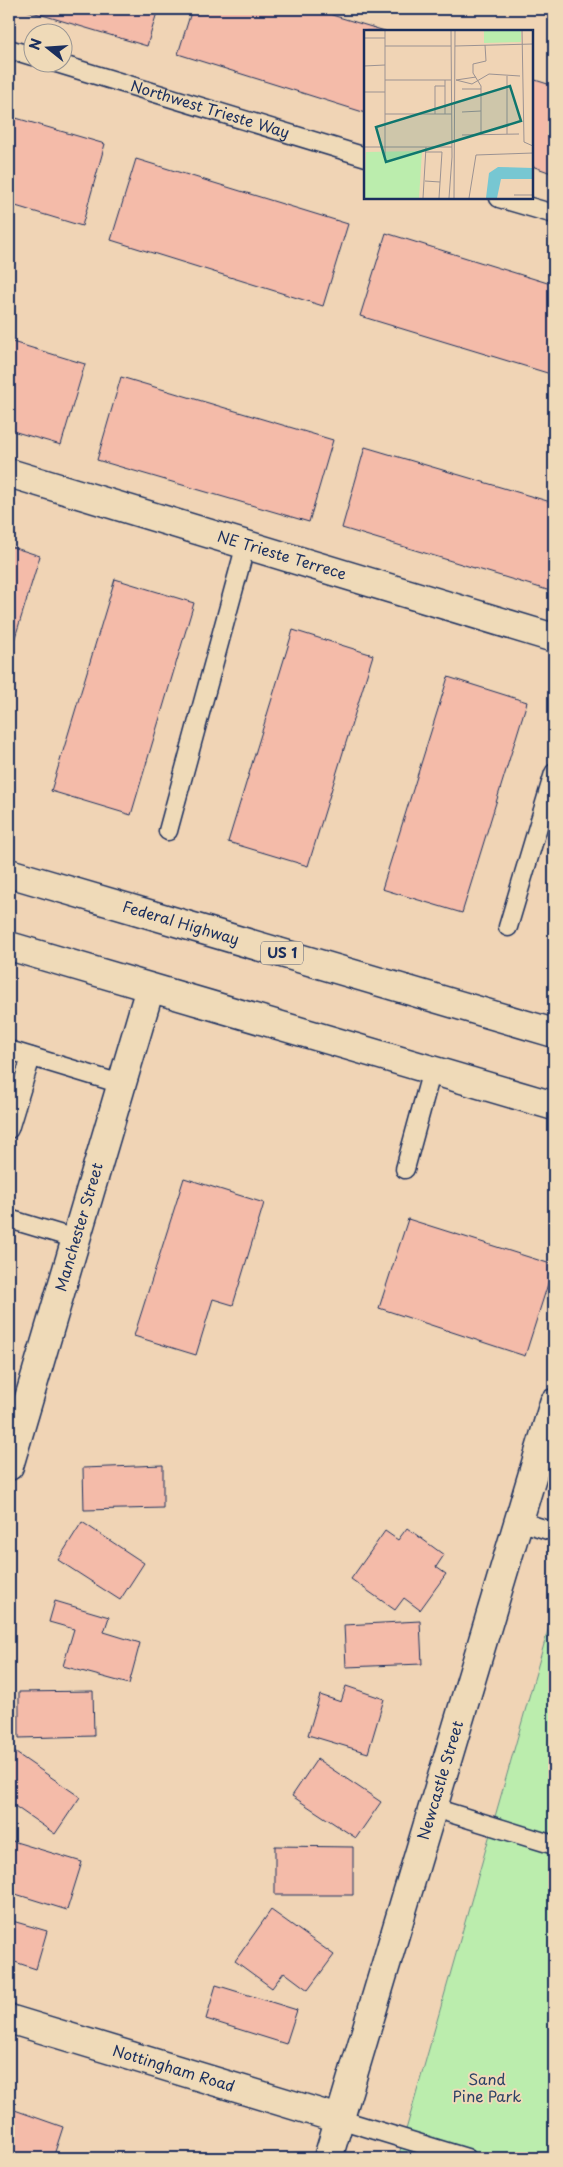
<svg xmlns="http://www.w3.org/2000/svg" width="563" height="2167" font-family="'Playpen Sans',sans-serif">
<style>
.green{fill:#bbedad;stroke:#6b8e86}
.building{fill:#f4bba9;stroke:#1b2f5e}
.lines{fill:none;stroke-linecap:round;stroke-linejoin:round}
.service-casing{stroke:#1b2f5e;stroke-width:21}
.minor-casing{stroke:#1b2f5e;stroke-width:31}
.primary-casing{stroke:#1b2f5e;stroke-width:31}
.service{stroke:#efdab8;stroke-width:18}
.minor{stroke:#efdab8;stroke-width:28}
.primary{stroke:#efdab8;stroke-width:28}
.labels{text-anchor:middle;stroke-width:4;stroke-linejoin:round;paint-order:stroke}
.shield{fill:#efdab8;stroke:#5b6279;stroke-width:1}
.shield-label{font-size:14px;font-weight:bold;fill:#1b2f5e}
.street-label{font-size:15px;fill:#1b2f5e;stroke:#efdab8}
.park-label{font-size:15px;fill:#2b4266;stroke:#efdab8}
.inset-road{fill:none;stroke:#9b9292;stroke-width:1}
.view{fill:#0f766e;fill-opacity:0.15;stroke:#0f766e;stroke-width:2.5}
.inset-edge{fill:none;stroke:#1b2f5e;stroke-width:2.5}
</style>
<rect width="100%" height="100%" fill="#f0d4b5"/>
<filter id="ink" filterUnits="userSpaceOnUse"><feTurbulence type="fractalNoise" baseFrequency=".02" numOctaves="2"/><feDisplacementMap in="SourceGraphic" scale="10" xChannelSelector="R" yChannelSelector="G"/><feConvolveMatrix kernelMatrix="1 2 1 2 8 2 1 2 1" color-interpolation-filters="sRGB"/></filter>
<g filter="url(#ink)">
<!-- green -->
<path class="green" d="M554 1609V2158H398Z"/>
<!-- building -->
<g class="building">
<path d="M22 9H158L147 46Z"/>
<path d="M192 9H312L385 31H366V113L178 54Z"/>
<path d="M532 79 554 86V174L532 166Z"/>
<path d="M9 116 105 144 82 226 9 204Z"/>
<path d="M136 159 348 224 323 306 111 240Z"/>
<path d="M386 233 554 285V375L360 316Z"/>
<path d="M9 341 85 364 61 445 9 430Z"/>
<path d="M121 377 333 440 309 522 97 460Z"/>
<path d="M365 447 554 503V592L342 528Z"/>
<path d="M9 546 40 556 9 657Z"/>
<path d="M115 579 194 603 131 815 51 791Z"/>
<path d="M293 630 373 655 308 866 228 842Z"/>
<path d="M448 677 527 702 462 913 382 889Z"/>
<path d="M184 1178 264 1203 233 1305 213 1299 196 1355 134 1336Z"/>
<path d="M408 1219 554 1265 525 1356 379 1308Z"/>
<path d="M163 1465V1508L84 1510 83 1468Z"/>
<path d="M82 1522 144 1563 120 1600 58 1560Z"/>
<path d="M407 1528 444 1555 436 1567 446 1574 420 1610 404 1598 395 1610 351 1579 385 1531 398 1540Z"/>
<path d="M55 1601 109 1617 104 1632 140 1643 129 1684 63 1666 74 1629 49 1622Z"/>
<path d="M420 1621 422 1664 346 1667 344 1625Z"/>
<path d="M346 1686 384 1699 368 1753 308 1735 320 1695 341 1702Z"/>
<path d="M93 1691 94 1736 19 1738V1692Z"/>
<path d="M13 1751 80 1797 55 1834 9 1802V1758Z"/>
<path d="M317 1759 381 1802 356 1838 292 1796Z"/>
<path d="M9 1840 82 1862 67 1910 9 1892Z"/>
<path d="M275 1846 353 1847V1895H275Z"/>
<path d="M271 1910 334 1955 308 1990 284 1972 272 1988 235 1961Z"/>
<path d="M9 1920 47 1931 36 1969 9 1960Z"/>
<path d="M216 1985 297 2010 286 2044 206 2019Z"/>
<path d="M9 2108 63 2127 53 2158H9Z"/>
</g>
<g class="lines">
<!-- service casing -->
<g class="service-casing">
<g id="service">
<path d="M9 49 32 56"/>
<path id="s1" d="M53 62 366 157"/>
<path d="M499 198 554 214"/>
<path d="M168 831 246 544"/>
<path d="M508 927 554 773"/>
<path d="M9 1050 121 1084"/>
<path d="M9 1129 31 1057"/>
<path d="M405 1169 432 1070"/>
<path d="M9 1219 76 1239"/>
<path d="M519 1521 554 1532"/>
<path d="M434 1808 554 1845"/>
<path d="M339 2119 467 2158"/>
</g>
</g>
<!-- minor casing -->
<g class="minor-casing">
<g id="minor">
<path id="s2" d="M9 473 554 638"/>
<path id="s3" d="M9 1466 150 988"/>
<path id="s4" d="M9 2019 339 2119"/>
<path id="s5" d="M328 2158 554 1403"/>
</g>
</g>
<!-- primary casing -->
<g class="primary-casing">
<g id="primary">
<path id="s6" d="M9 873 554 1033"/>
<path d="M9 946 554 1106"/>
</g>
</g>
<!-- service -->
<use href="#service" class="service"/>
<!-- minor -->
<use href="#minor" class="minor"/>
<!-- primary -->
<use href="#primary" class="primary"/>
</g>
</g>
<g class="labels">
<!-- shield labels -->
<rect class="shield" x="261" y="941.5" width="42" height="23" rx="4"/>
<g class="shield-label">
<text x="282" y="958">US 1</text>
</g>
<!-- street labels -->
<g class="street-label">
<text dy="5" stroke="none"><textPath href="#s1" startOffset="164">Northwest Trieste Way</textPath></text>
<text dy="5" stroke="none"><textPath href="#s2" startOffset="285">NE Trieste Terrece</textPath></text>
<text dy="5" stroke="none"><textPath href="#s6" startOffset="179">Federal Highway</textPath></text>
<text dy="5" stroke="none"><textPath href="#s3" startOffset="249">Manchester Street</textPath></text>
<text dy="5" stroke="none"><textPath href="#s5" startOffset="394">Newcastle Street</textPath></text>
<text dy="5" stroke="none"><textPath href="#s4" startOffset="172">Nottingham Road</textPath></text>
</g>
<!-- park labels -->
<g class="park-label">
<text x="487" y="2085">Sand<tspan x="487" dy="17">Pine Park</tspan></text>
</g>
</g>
<!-- overview -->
<g transform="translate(364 30)">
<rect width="169" height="169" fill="#f0d4b5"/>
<path d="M120 0H157V12L120 13ZM58 121 55 168H0L2 122Z" fill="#bbedad"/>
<path d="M134 137 169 138V149H137L133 168H122L125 143Z" fill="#77c7d2"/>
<path class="inset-road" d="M21 0V128M158 0 160 112 169 116M0 8H21M21 16H87M91 16 169 14M0 36 21 35M143 46V104M21 50H87M81 50V84M92 50 108 54 125 44 156 46M92 50 112 47M98 59H117M0 62H21M98 82 117 81M21 84H88M71 84V56H81M98 105 155 104M117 105V56L109 43V34L122 31 121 15M0 117H88M61 122H78L75 168M61 151 76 152M150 165H169M59 168 62 117M85 168 88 127 87 0M90 168 91 0M105 168 112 125 169 123"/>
<path class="view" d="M146 56 157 91 22 132 12 97Z"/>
<rect width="169" height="169" class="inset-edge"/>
</g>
<!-- margin -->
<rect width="563" height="2167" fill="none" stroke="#efdab8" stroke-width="30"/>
<rect x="15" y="15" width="533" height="2137" fill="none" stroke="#1b2f5e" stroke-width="2" filter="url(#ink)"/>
<!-- north arrow -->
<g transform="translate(48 48) rotate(287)"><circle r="24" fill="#efdab8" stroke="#9a9694"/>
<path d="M0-4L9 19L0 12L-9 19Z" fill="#1b2f5e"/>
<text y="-8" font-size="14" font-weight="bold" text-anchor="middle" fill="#1b2f5e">N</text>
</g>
</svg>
